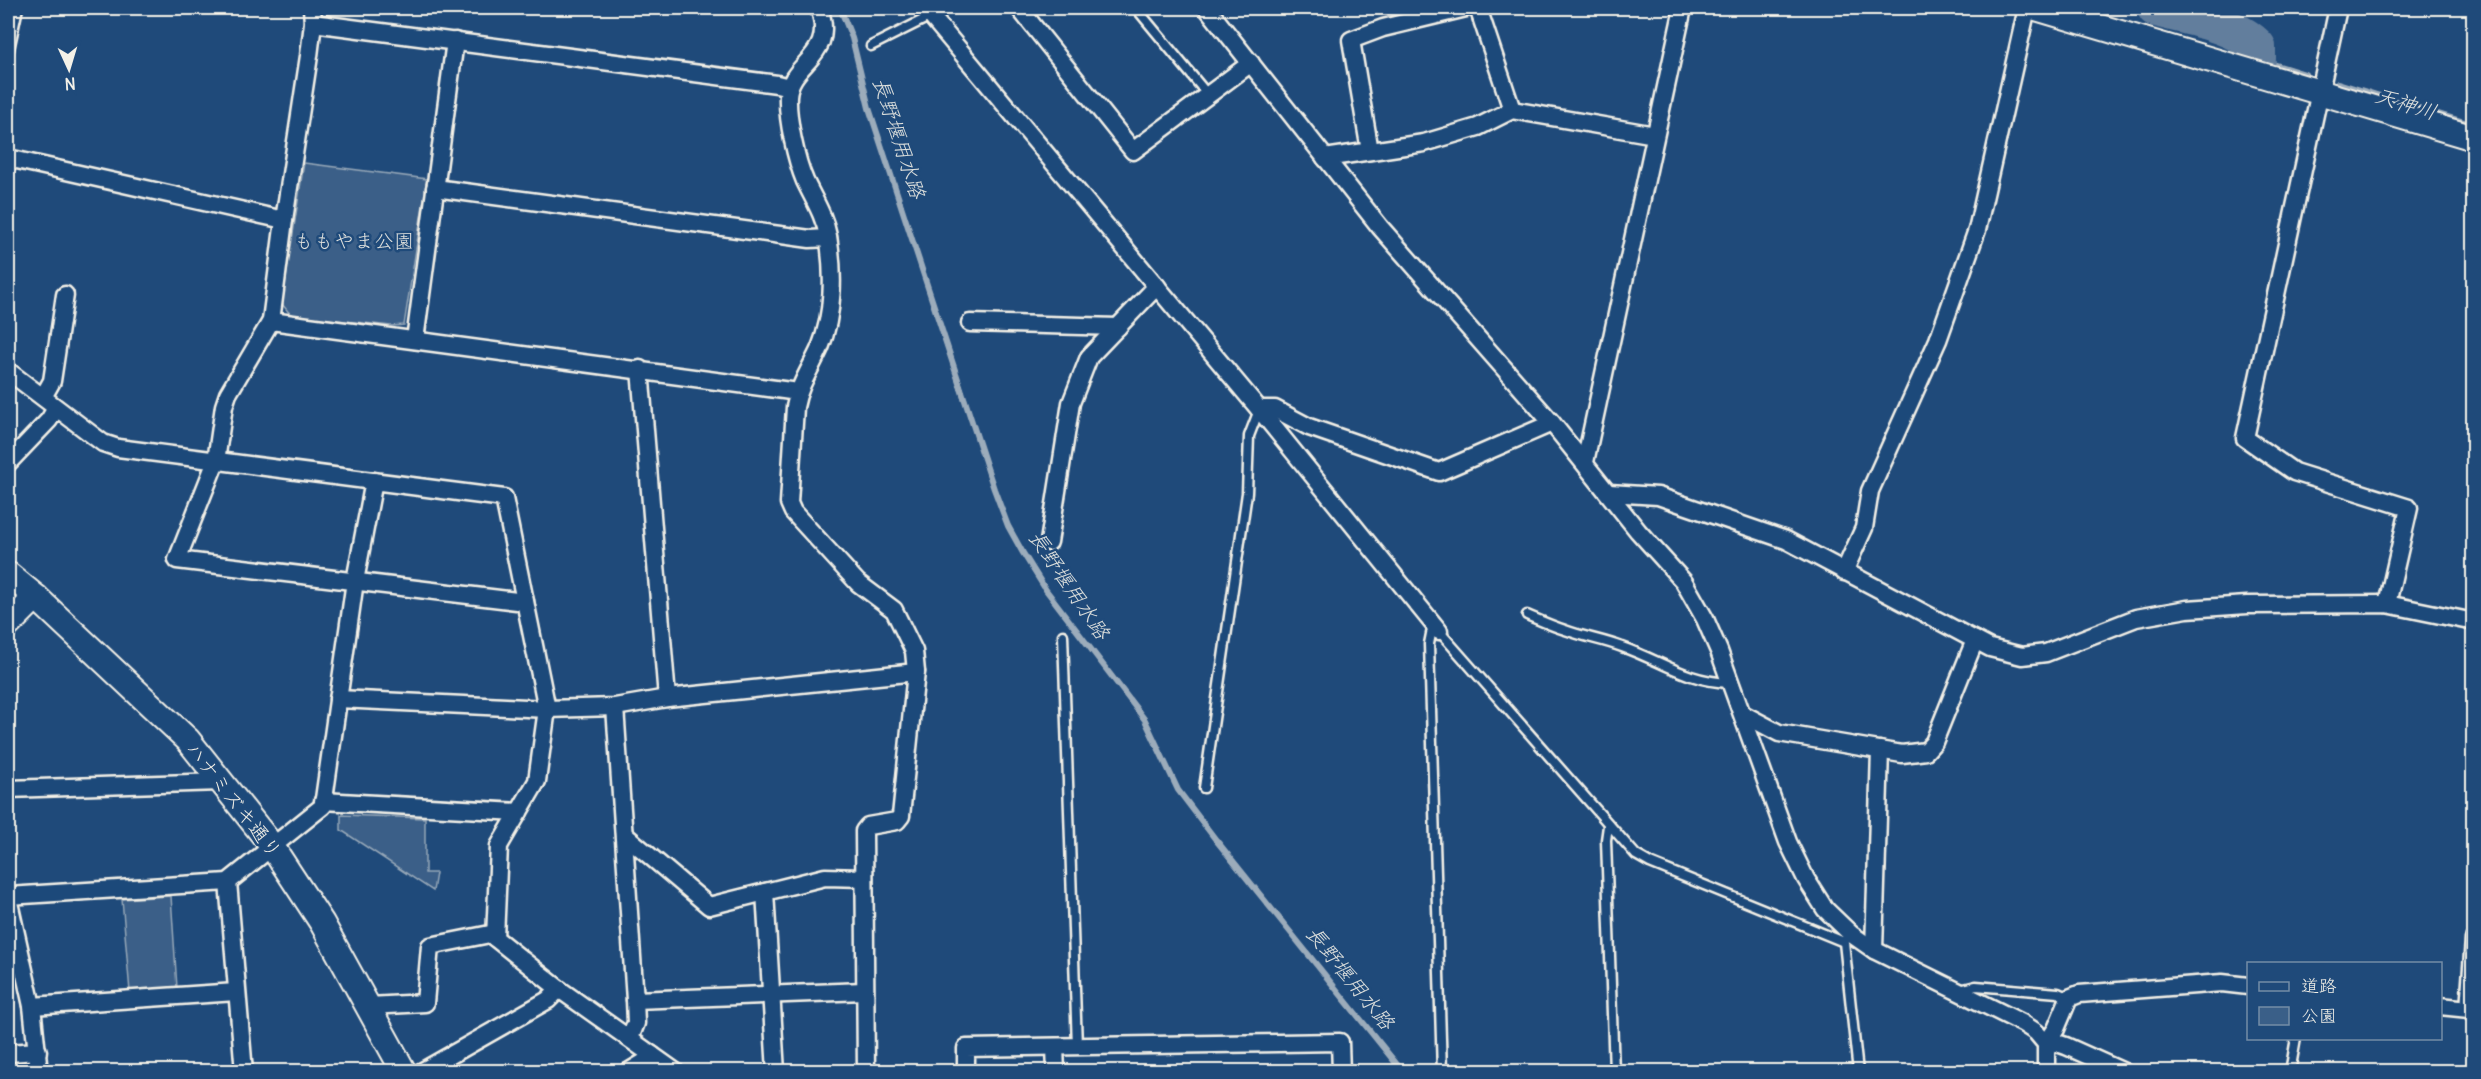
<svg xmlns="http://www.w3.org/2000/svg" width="2481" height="1079" font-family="Delius,'Klee One',sans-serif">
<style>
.green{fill:#3a5f88;stroke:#97a8b8;stroke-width:1.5}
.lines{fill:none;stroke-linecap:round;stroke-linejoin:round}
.stream{stroke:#9cacbb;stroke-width:6}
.river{stroke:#627e9d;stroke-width:38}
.lane-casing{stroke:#f4f1e8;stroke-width:13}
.street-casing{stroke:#f4f1e8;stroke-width:21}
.secondary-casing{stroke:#f4f1e8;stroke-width:28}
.lane{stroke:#1f4a7a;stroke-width:8}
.street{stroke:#1f4a7a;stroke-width:16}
.secondary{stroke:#1f4a7a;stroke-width:24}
.labels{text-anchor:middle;stroke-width:5;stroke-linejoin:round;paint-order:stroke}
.park-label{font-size:20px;fill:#e1e2de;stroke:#1f4a7a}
.street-label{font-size:20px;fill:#f4f1e8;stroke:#1f4a7a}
.water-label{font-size:21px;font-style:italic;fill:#dee0dd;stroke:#1f4a7a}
</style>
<rect width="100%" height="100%" fill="#1f4a7a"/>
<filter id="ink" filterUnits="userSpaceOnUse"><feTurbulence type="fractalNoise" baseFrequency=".0167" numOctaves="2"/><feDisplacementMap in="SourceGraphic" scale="12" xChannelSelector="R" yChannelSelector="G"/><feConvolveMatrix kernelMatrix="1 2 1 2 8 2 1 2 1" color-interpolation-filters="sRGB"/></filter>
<g filter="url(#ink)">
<!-- green -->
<g class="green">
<path d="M304 163 427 179 404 325 391 326 291 315 282 304Z"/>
<path d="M341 815 425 818V873H436L433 891 341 830Z"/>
<path d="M171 896 177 988 130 992 122 899Z"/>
</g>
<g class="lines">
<!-- stream -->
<g class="stream">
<path d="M840 8 852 38 869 108 994 489 1008 526 1023 553 1046 590 1145 720 1178 790 1216 840 1403 1072"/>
<path d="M2257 59 2305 74"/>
<path d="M2338 83 2474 125"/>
</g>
<!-- river -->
<path class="river" d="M2156 8C2186 16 2237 24 2257 47V59"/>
<!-- lane casing -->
<g class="lane-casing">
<g id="lane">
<path d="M1136 8 1208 95"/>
<path d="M871 46 931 16 942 8"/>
<path d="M8 54 18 8"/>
<path d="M1527 615C1539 620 1552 626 1565 630 1584 637 1604 640 1622 647 1662 661 1685 681 1730 683"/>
<path d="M1433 624 1429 644 1442 1072"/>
<path d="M1439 631 1636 855 1650 863 1844 942 1851 934"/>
<path d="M1063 635 1077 1047"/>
<path d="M1204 788 1247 493 1249 436 1259 410"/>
<path d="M1608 826 1606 840 1614 1072"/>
<path d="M1844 942 1858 1072"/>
<path d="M1960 990 1976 986 2058 993 2069 998"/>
<path d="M2290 1072 2296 1038"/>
</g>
</g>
<!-- street casing -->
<g class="street-casing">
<g id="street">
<path d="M312 8 313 23 309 56 284 220 271 321 228 394 224 406 216 461 177 560 525 602"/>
<path d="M819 8C837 58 790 61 788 96 787 119 796 160 805 181 814 200 824 215 828 236 834 272 834 314 820 348 811 368 799 385 795 407L789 503 793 512 858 583 894 610 914 651 916 672 901 816 897 821 868 826 864 831 866 1072"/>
<path d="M1019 8 1133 151 1251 63"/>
<path d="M1207 8 1380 227 1552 423 1638 531 1684 582 1705 619 1719 651 1788 842 1806 879 1825 909 1851 934 1874 950 2022 1023 2036 1032 2046 1044V1072"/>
<path d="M1478 8 1512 110"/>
<path d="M2338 8 2245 438 2294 472 2409 508 2387 604"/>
<path d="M931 16 1259 409 1439 631"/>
<path d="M313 23 777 84 789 87"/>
<path d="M1370 151 1351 40 1383 28 1466 8"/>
<path d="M8 158 284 220"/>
<path d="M1325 158 1424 143 1478 127 1512 110 1655 135"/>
<path d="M435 188 810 239 828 238"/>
<path d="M271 321 798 392"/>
<path d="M970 323 1118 327"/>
<path d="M415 340 455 41"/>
<path d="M640 369 667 698"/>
<path d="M8 371 103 443 118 448 504 498 547 709 537 781 499 846 495 938"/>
<path d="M43 397 52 381 65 295"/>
<path d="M1259 409H1275L1309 427 1439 472 1552 423"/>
<path d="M1585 462 1683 8"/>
<path d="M8 463 49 420 56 408"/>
<path d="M1609 493 1658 496 1786 540 1990 648 2022 656 2046 653 2136 618 2187 609 2247 605 2387 604 2474 622"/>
<path d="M1049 542 1071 403 1089 357 1157 286"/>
<path d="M1844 572 1864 528 1870 491 1938 340 1977 230 2027 8"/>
<path d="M338 699 547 709 615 707 667 698 916 672"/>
<path d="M615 707 635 1000 636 1023 630 1038"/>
<path d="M1743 714 1779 733 1902 754 1926 751 1934 742 1975 640"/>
<path d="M8 789 221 782"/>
<path d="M323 801 519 812"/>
<path d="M625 835 709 906 825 877 864 878"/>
<path d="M228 882 244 1072"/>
<path d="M765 892 776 1072"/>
<path d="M8 896 228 882 323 806 355 581 374 481"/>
<path d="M8 898 32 1006 39 1072"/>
<path d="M1874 950 1880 750"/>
<path d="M635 1000 864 991"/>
<path d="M32 1006 236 992"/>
<path d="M369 1006 425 1003 430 946 490 934 559 989 676 1072"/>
<path d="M2440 1006 2469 1009 2474 1014"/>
<path d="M2469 1009 2474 939"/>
<path d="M2046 1044 2056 1029 2069 998 2079 994 2222 983 2248 986"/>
<path d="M2046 1044 2057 1043 2066 1046 2124 1072"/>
<path d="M1055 1047 1056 1072"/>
<path d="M8 1053 38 1051"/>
<path d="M421 1072 548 1000 559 989"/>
<path d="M628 1072 646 1061 652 1055"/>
<path d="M966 1072V1048L1340 1042 1341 1072"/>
</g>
</g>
<!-- secondary casing -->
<g class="secondary-casing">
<g id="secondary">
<path d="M2036 8 2474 138"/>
<path d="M8 574 36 597 188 740 269 842 322 923 404 1072"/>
<path d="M8 625 36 597"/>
</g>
</g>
<!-- lane -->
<use href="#lane" class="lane"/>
<!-- street -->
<use href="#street" class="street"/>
<!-- secondary -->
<use href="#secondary" class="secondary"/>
</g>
</g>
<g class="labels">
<!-- park labels -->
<g class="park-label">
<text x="354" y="248">ももやま公園</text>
</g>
<!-- street labels -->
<g class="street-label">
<text transform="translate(234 800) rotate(52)" y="7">ハナミズキ通り</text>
</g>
<!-- water labels -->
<g class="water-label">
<text transform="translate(2406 104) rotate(17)" y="7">天神川</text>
<text transform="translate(899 138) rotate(72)" y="7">長野堰用水路</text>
<text transform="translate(1069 585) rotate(56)" y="7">長野堰用水路</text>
<text transform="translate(1350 978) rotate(51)" y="7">長野堰用水路</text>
</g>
</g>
<!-- margin -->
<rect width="2481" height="1079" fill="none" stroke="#1f4a7a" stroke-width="30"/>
<rect x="15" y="15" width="2451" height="1049" fill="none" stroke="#f4f1e8" stroke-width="2" filter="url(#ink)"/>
<!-- legend -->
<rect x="2247" y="962" width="195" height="78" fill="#1f4a7a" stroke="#748da6" stroke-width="1.5"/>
<rect x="2259" y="982" width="30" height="9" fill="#1f4a7a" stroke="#748da6" stroke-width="1.5"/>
<text x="2301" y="992" font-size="18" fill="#f4f1e8">道路</text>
<rect x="2259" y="1007" width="30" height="18" fill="#3a5f88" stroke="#748da6" stroke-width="1.5"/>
<text x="2301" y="1022" font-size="18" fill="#f4f1e8">公園</text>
<!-- north arrow -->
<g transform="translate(69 69) rotate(176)" stroke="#1f4a7a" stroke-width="4.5" paint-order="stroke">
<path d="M0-4.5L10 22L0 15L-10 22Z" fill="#f4f1e8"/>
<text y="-9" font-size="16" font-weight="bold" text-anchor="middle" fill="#f4f1e8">N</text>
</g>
</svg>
